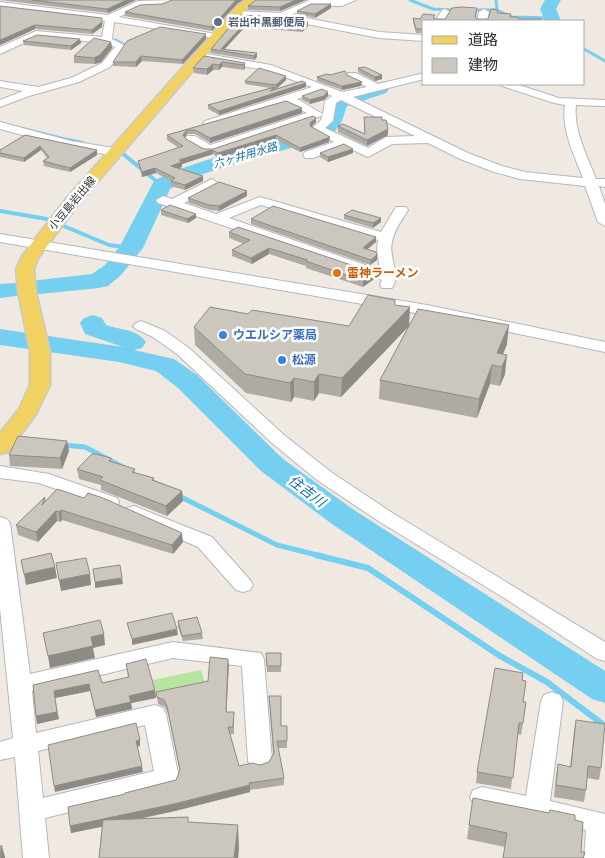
<svg xmlns="http://www.w3.org/2000/svg" width="605" height="858" font-family="'Varela Round','Noto Sans JP',sans-serif">
<style>
.green{fill:#b6e59e}
.lines{fill:none;stroke-linecap:round;stroke-linejoin:round}
.stream-far3{stroke:#75cff0;stroke-width:3}
.stream-far2{stroke:#75cff0;stroke-width:4}
.stream-far1{stroke:#75cff0;stroke-width:5}
.stream{stroke:#75cff0;stroke-width:6}
.river{fill:#75cff0;fill-rule:evenodd}
.minor-casing{stroke:#b4b7c1;stroke-width:2}
.major-casing{stroke:#c9c9c9;stroke-width:3}
.minor{fill:#fff;fill-rule:evenodd}
.major{fill:#f2d163;fill-rule:evenodd}
.wall{fill:#afaba4}
.shaded-wall{fill:#8e8b86}
.building{fill:#cbc7bf;stroke:#8e8b86}
.service-dot{fill:#5c6f8a;stroke:#fff;stroke-width:2}
.food-dot{fill:#e8710a;stroke:#fff;stroke-width:2}
.shop-dot{fill:#3f7fe0;stroke:#fff;stroke-width:2}
.labels{text-anchor:middle;stroke-width:5;stroke-linejoin:round;paint-order:stroke}
.far-service-label{font-size:11px;font-weight:bold;fill:#4e5e75;stroke:#fff;text-anchor:start}
.far-water-label{font-size:11px;font-style:italic;fill:#0d6fa3;stroke:#fff}
.far-street-label{font-size:11px;fill:#2e2e2e;stroke:#fff}
.food-label{font-size:12px;font-weight:bold;fill:#c56008;stroke:#fff;text-anchor:start}
.shop-label{font-size:12px;font-weight:bold;fill:#366cbe;stroke:#fff;text-anchor:start}
.water-label{font-size:14px;font-style:italic;fill:#0d6fa3;stroke:#fff}
</style>
<rect width="100%" height="100%" fill="#efe9e1"/>
<!-- green -->
<path class="green" d="M201 670 206 687 158 698 153 680Z"/>
<g class="lines">
<!-- stream-far3 -->
<g class="stream-far3">
<path d="M410 0 433 9 455 10"/>
<path d="M496 0 497 10 512 17 552 18"/>
<path d="M471 10H495"/>
<path d="M116 40 126 46 124 48"/>
<path d="M584 49 605 61"/>
<path d="M0 123 73 141"/>
</g>
<!-- stream-far2 -->
<g class="stream-far2">
<path d="M68 140 82 143"/>
<path d="M122 153 161 185"/>
<path d="M0 211 47 219 109 245 131 248"/>
</g>
<!-- stream-far1 -->
<g class="stream-far1">
<path d="M63 445 85 447 123 467"/>
<path d="M177 495 277 545 321 556"/>
</g>
<!-- stream -->
<path class="stream" d="M316 555 368 568 500 656 547 682 605 726"/>
<!-- river -->
<g class="river">
<path d="M545 0H561L556 9 561 21H545L540 9Z"/>
<path d="M380 84 386 85 389 89 386 93 347 106C341 123 342 127 326 138L221 168 185 180 170 189 143 248 121 275 108 286 99 288 39 294 30 292 27 287 30 282 39 280 92 274 105 265 120 246 154 181 171 172 207 160 312 130 324 121 327 106 333 98Z"/>
<path d="M15 283 24 285 27 290 24 295 0 298V284Z"/>
<path d="M93 315 102 318 106 325C120 330 137 329 146 342L142 348 134 350 174 359 197 375 283 459 354 510 605 671V703L592 699 332 524 261 471 177 387 156 371 119 362 0 345V329L123 347 85 334 80 323 84 318Z"/>
</g>
<!-- minor casing -->
<g class="minor-casing">
<g id="minor">
<path d="M177 0 162 6 140 7 119 17 216 34 221 37 220 39 114 22 112 39 126 46 110 67 79 82 29 96 0 107V100L23 91 0 87V81L38 87 71 78 102 63 115 47 105 43 37 37 0 54V47L36 31 102 37 105 21 0 8V2L108 15 138 1Z"/>
<path d="M310 0H356L342 6H311L291 15 379 32 424 35V41L379 38 281 19 236 17 231 14 236 11 280 13Z"/>
<path d="M445 9 450 12 445 21H435L442 10Z"/>
<path d="M484 9 489 12 487 21H477L479 12Z"/>
<path d="M201 53 271 65 342 92 367 87 348 77 347 75 348 73H356L378 84 424 73V79L353 97 468 153 502 166 525 172 583 178C574 154 561 130 565 105L554 103 502 86 501 84H516L559 98 605 100V106L576 105C573 130 587 155 596 179H605V187L599 186 605 204V226L598 222 585 186 520 179 494 172 460 159 428 143 392 144 368 157 344 146 313 158H305L303 155 305 152 334 142 311 129 321 120 323 114 321 116 213 152H205L187 142 185 139 187 136H195L210 145 307 113 286 103 209 126 205 125 203 123 205 121 312 87 265 70 197 58 196 56ZM322 91 332 96 325 101 323 114 297 99ZM341 100 415 136 386 137 368 148 325 128 333 121 336 103Z"/>
<path d="M0 122 71 141 120 149 122 152 116 156 70 148 0 129Z"/>
<path d="M212 179 218 183 217 186 184 203 216 214 260 197 381 232 396 207H406L408 210C402 220 394 230 392 242 388 259 402 274 392 288H382L380 285 382 280 158 203 156 200 163 196 172 199ZM261 205 378 240 377 249 380 270 229 218Z"/>
<path d="M0 234 427 305 605 342V352L427 315 0 242Z"/>
<path d="M141 321 165 331 189 348 284 435 331 472 394 514 605 642V661L597 659 509 601 380 522 317 480 272 443 177 354 153 337 136 329 133 326 136 323Z"/>
<path d="M0 466 49 474 117 498 119 502 117 506 110 508 39 483 0 478Z"/>
<path d="M134 506 212 537 250 580 253 585 250 590 243 592 236 590 198 547 127 516 124 512 127 508Z"/>
<path d="M0 517 7 519 10 523 30 674 173 642 261 653 264 659 272 761 268 768 260 771 252 768 248 761 242 666 173 658 32 691 36 733 155 705 163 708 166 714 179 778 176 785 167 788 45 818 49 858H23L15 757 0 760V742L13 738 0 608ZM145 725 154 771 43 798 38 751Z"/>
<path d="M552 692 560 695 563 701 550 801 605 814V858H584L586 830 482 807 473 804 470 797 473 790 482 787 526 796 541 701 544 695Z"/>
</g>
</g>
<!-- major casing -->
<g class="major-casing">
<path id="major" d="M246 0H260L246 9 77 206 39 257 34 269 36 292 50 351V385L36 414 8 452 0 454V433L19 409 30 385V351L18 292 16 269 22 256 65 200 238 5Z"/>
</g>
<!-- minor -->
<use href="#minor" class="minor"/>
<!-- major -->
<use href="#major" class="major"/>
</g>
<!-- wall -->
<g class="wall">
<path d="M0 0H136L108 13Z"/>
<path d="M306 0 280 11 248 10V6Z"/>
<path d="M162 4H237L212 31 125 16V12Z"/>
<path d="M0 6 103 23 102 27 92 34 35 29 0 45Z"/>
<path d="M331 8 315 18 297 14V11Z"/>
<path d="M477 12 476 18 477 19H488L498 13 511 14V17L519 19 424 21V33H416L413 22V18L445 19Z"/>
<path d="M240 15 308 26 302 32 245 27 224 49 257 53V57L254 60 211 53V49Z"/>
<path d="M206 34V39L183 64 142 61 136 67 113 66V62Z"/>
<path d="M80 39 81 43 71 50 24 45 23 41Z"/>
<path d="M111 42 112 48 101 62 95 64 74 63V56Z"/>
<path d="M204 56 245 63V68L244 70 222 67 219 70H213L207 75 194 73 193 68Z"/>
<path d="M358 68 382 75V79L375 81 358 72Z"/>
<path d="M330 75H347L362 82 361 86 342 90 317 81V77Z"/>
<path d="M286 76V80L276 89H275L306 87 219 115 208 109V105L270 88 245 84V81Z"/>
<path d="M328 92V96L324 100 310 104 302 100V96Z"/>
<path d="M286 101 302 113 210 143 195 134H187L185 138 186 139 204 149H213L316 118V122L311 127 329 142 300 152 276 140 218 158 213 154 182 164V167L178 168 203 176V181L185 190 171 186V181L156 173 142 177 139 166 138 161 179 148 167 140V135Z"/>
<path d="M364 117 382 120 388 135 367 146 338 132V126L365 134Z"/>
<path d="M25 135 97 150V155L70 172 44 166 43 161 47 158 41 150 24 162 0 157V150Z"/>
<path d="M353 149V153L328 162 320 157V153Z"/>
<path d="M247 196 219 211 210 210 189 203 188 198Z"/>
<path d="M161 210 196 218 188 223 161 215Z"/>
<path d="M344 215 381 218V222L373 228 344 219Z"/>
<path d="M251 219 376 242 367 249 377 255V260L370 265 251 224Z"/>
<path d="M229 232 374 279 363 287 306 268V266L269 254 252 264 232 256V250L244 244 229 238Z"/>
<path d="M395 305 409 325 507 344 503 354 505 374 500 386 490 384 477 418 379 399 380 380 408 327 341 397 319 393 314 401 294 397 291 402 246 393 195 345 194 327 248 314 349 326Z"/>
<path d="M67 441 69 451 62 469 10 466 9 455Z"/>
<path d="M111 458 112 462 135 469V473L154 478V480L182 491 183 501 167 516 101 490V485L79 479 77 469Z"/>
<path d="M45 497 46 501 183 542 173 554 62 520 60 522 57 521 38 542 18 535 16 525Z"/>
<path d="M178 621 202 633 203 639 183 641 178 627Z"/>
<path d="M266 653H281V672H267Z"/>
<path d="M228 659 226 712 234 719V734H230L239 766 260 765 269 762 273 754 269 696 282 726H287V748H278L284 778V785L250 790V792L175 811 139 819 188 817V822L239 847 238 858H99L102 827 71 833 70 826 125 794 176 780 180 772 168 714 165 707 158 704 156 692 208 681Z"/>
<path d="M126 664 155 690 156 698 131 703 132 709 96 717 90 691 55 698 59 719 37 724 33 685 102 683 128 678Z"/>
<path d="M522 680 523 702V723L521 735 517 734 511 789 476 783 477 772Z"/>
<path d="M576 720 601 768 599 780 587 778 586 790 584 802 554 797 556 776 558 764 570 767 574 731Z"/>
<path d="M575 820 581 852H585L584 858H503L505 847 467 839 469 825Z"/>
</g>
<!-- shaded-wall -->
<g class="shaded-wall">
<path d="M127 0H136L108 13 107 9Z"/>
<path d="M236 0H243L237 4 212 31V27Z"/>
<path d="M296 0H306L280 11V7Z"/>
<path d="M331 4V8L315 18V14Z"/>
<path d="M102 18V27L92 34V30Z"/>
<path d="M308 22V26L302 32V28Z"/>
<path d="M245 23V27L223 51 221 49Z"/>
<path d="M35 25V29L0 45V40Z"/>
<path d="M206 34V39L183 64 182 60Z"/>
<path d="M80 39 81 43 71 50V46Z"/>
<path d="M111 42 112 48 101 62 95 64 94 58Z"/>
<path d="M257 53V57L254 60V56Z"/>
<path d="M141 56 142 61 136 67V62Z"/>
<path d="M222 62V67L219 70V65Z"/>
<path d="M245 63V68L244 70V65Z"/>
<path d="M213 64V70L207 75V69Z"/>
<path d="M382 75V79L375 81V77Z"/>
<path d="M286 76V80L276 89V85Z"/>
<path d="M362 82 361 86 342 90V86Z"/>
<path d="M306 83V87L219 115V111L270 91 275 87V90Z"/>
<path d="M328 92V96L324 100 310 104V100Z"/>
<path d="M302 108V113L210 143V138Z"/>
<path d="M316 118V122L310 128V123Z"/>
<path d="M388 129V135L367 146V140Z"/>
<path d="M187 130V134L183 140V135Z"/>
<path d="M276 135V140L218 158V153Z"/>
<path d="M330 137 329 142 300 152V148Z"/>
<path d="M40 146 41 150 24 162V158Z"/>
<path d="M353 149V153L328 162V157Z"/>
<path d="M97 150V155L70 172V168Z"/>
<path d="M212 150 213 154 182 164V167L171 171V166L179 160Z"/>
<path d="M155 168 156 173 142 177V172Z"/>
<path d="M203 176V181L185 190V185Z"/>
<path d="M247 191V196L219 211V206Z"/>
<path d="M196 214V218L188 223 187 219Z"/>
<path d="M381 218V222L373 228V223Z"/>
<path d="M376 237V242L363 253V248Z"/>
<path d="M269 248V254L252 264 251 258Z"/>
<path d="M377 255V260L370 265 371 260Z"/>
<path d="M375 273 374 279 363 287V281Z"/>
<path d="M410 307 409 326 341 397 342 378Z"/>
<path d="M509 325 507 344 498 366 497 353Z"/>
<path d="M507 355 505 374 500 386 502 367Z"/>
<path d="M492 365 490 384 477 418 479 399Z"/>
<path d="M319 374V393L314 401V382Z"/>
<path d="M294 378V397L291 402 290 383Z"/>
<path d="M67 441 69 451 62 469 60 458Z"/>
<path d="M182 491 183 501 167 516 166 506Z"/>
<path d="M61 510 62 520 60 522 59 512Z"/>
<path d="M56 511 57 521 38 542 36 532Z"/>
<path d="M182 533 183 542 173 554 172 545Z"/>
<path d="M55 567 57 578 26 585 24 574Z"/>
<path d="M90 574 91 585 61 591 59 580Z"/>
<path d="M122 578 123 584 95 588V582Z"/>
<path d="M177 629 178 635 132 645V639Z"/>
<path d="M104 634 105 645 93 648 95 658 50 668 48 656 91 637Z"/>
<path d="M228 659 229 666 226 719V712Z"/>
<path d="M89 684 90 691 55 698 54 691Z"/>
<path d="M155 690 156 698 131 703 132 709 96 717 95 710 129 696Z"/>
<path d="M57 712 59 719 37 724 36 716Z"/>
<path d="M140 740V746L137 747 136 741Z"/>
<path d="M142 766 143 772 55 792 54 786Z"/>
<path d="M250 785V792L175 811 71 833 70 826Z"/>
<path d="M238 825 239 847 238 858H234Z"/>
<path d="M2 846 5 857V858H0Z"/>
</g>
<!-- building -->
<g class="building">
<path d="M32 0H127L107 9Z"/>
<path d="M172 0H236L212 27 125 12 140 5 162 4Z"/>
<path d="M256 0H296L280 7 248 6Z"/>
<path d="M311 4H331L315 14 297 11Z"/>
<path d="M0 6 102 18V22L92 30 35 25 0 40Z"/>
<path d="M462 7 477 8 475 17 477 19H488L491 9 498 10 497 13 511 14 510 17H518L519 19H541L540 21H424V29H416L413 18 420 19 423 14 435 15 433 18 435 19H445L452 8Z"/>
<path d="M240 15 281 17 308 22 302 28 245 23 221 49 257 53 254 56 211 49Z"/>
<path d="M160 27 206 34 182 60 141 56 136 62H113L127 41Z"/>
<path d="M37 35 80 39 71 46 23 41Z"/>
<path d="M94 38 111 42 100 55 94 58 74 56Z"/>
<path d="M204 56 245 63 244 65 222 62 219 65 213 64 207 69 193 68Z"/>
<path d="M365 67 382 75 375 77 358 68Z"/>
<path d="M259 68 286 76 276 85 245 81Z"/>
<path d="M345 71 347 75 362 82 342 86 317 77 327 74 330 75Z"/>
<path d="M302 81 306 83 219 111 208 105 275 87 270 91Z"/>
<path d="M322 89 328 92 324 96 310 100 302 96Z"/>
<path d="M286 101 302 108 210 138 195 130H187L183 135 186 139 204 149H213L313 116 316 118 310 123V126L330 137 300 148 276 135 218 153 212 150 179 160 182 162 171 166 203 176 185 185 171 181 175 178 155 168 142 172 138 161 183 146 167 135Z"/>
<path d="M364 117H382V120H386L388 129 367 140 338 126 343 124 365 134Z"/>
<path d="M25 135 97 150 70 168 43 161 49 157 40 146 24 158 0 153V150Z"/>
<path d="M344 144 353 149 328 157 320 153Z"/>
<path d="M219 182 247 191 219 206 209 205 188 198Z"/>
<path d="M170 205 196 214 187 219 161 210Z"/>
<path d="M273 206 376 237 363 248 376 252 377 255 371 260 251 219Z"/>
<path d="M352 210 381 218 373 223 344 215Z"/>
<path d="M238 227 375 273 363 281 306 261 307 260 269 248 251 258 232 250 250 240 229 232Z"/>
<path d="M368 295 395 300V305L410 307 342 378 319 374 314 382 294 378 290 383 245 374 194 327 210 307 248 314 252 310 349 326Z"/>
<path d="M418 309 509 325 497 353 507 355 502 367 492 365 479 399 380 380Z"/>
<path d="M18 436 67 441 60 458 9 455Z"/>
<path d="M92 454H96L111 458 109 461 135 469 132 472 154 478 152 480 182 491 166 506 100 480 103 477 77 469Z"/>
<path d="M57 489 84 498 88 493 103 498 182 533 172 545 61 510 59 512 56 511 36 532 16 525 45 497 42 505Z"/>
<path d="M51 553 55 567 24 574 21 560Z"/>
<path d="M86 558 90 574 59 580 56 563Z"/>
<path d="M120 565 122 578 95 582 93 569Z"/>
<path d="M172 613 177 629 132 639 127 623Z"/>
<path d="M197 617 202 633 182 636 178 621Z"/>
<path d="M100 620 104 634 91 637 93 646 48 656 43 633Z"/>
<path d="M266 653H281V666H267Z"/>
<path d="M210 657 228 659 226 712H234L233 727H228L239 766 252 763 260 765 269 762 274 753 269 696H281V726H287V741H277L284 778 249 783 250 785 174 804 70 826 68 807 125 794V793L176 780 180 770 167 706 164 700 157 697 156 692 208 681Z"/>
<path d="M146 659 155 690 129 696 131 702 95 710 89 684 54 691 57 712 36 716 33 685 98 670 102 683 129 677 126 664Z"/>
<path d="M495 668 523 673 522 680 526 681 523 702H526L523 723H519L513 778 477 772Z"/>
<path d="M576 720 605 724 601 768 588 766 586 790 556 785 558 764 571 767Z"/>
<path d="M136 723 140 740 136 741 142 766 54 786 48 745Z"/>
<path d="M473 798 549 813 550 810 575 815V820L583 822 581 852H585L583 858H503L507 833 469 825Z"/>
<path d="M188 817V822L238 825 234 858H99L103 820Z"/>
<path d="M0 846H2L0 856Z"/>
</g>
<!-- markers -->
<circle class="service-dot" cx="218" cy="22" r="5"/>
<circle class="food-dot" cx="337" cy="273" r="5"/>
<g class="shop-dot">
<circle cx="223" cy="335" r="5"/>
<circle cx="282" cy="360" r="5"/>
</g>
<g class="labels">
<!-- far-service labels -->
<g class="far-service-label">
<text x="228" y="26">岩出中黒郵便局</text>
</g>
<!-- far-water labels -->
<g class="far-water-label">
<text transform="translate(245 155) rotate(-16)" y="4">六ヶ井用水路</text>
</g>
<!-- far-street labels -->
<g class="far-street-label">
<text transform="translate(72 203) rotate(-50)" y="4">小豆島岩出線</text>
</g>
<!-- food labels -->
<g class="food-label">
<text x="347" y="277">雷神ラーメン</text>
</g>
<!-- shop labels -->
<g class="shop-label">
<text x="233" y="339">ウエルシア薬局</text>
<text x="292" y="364">松源</text>
</g>
<!-- water labels -->
<g class="water-label">
<text transform="translate(307 491) rotate(37)" y="5">住吉川</text>
</g>
</g>
<!-- legend -->
<rect x="422" y="20" width="162" height="65" fill="#ffffff" stroke="#ababab"/>
<rect x="432" y="36" width="25" height="8" fill="#f2d163" stroke="#ababab"/>
<text x="468" y="45" font-size="15" fill="#2e2e2e">道路</text>
<rect x="432" y="58" width="25" height="15" fill="#cbc7bf" stroke="#ababab"/>
<text x="468" y="70" font-size="15" fill="#2e2e2e">建物</text>
</svg>
